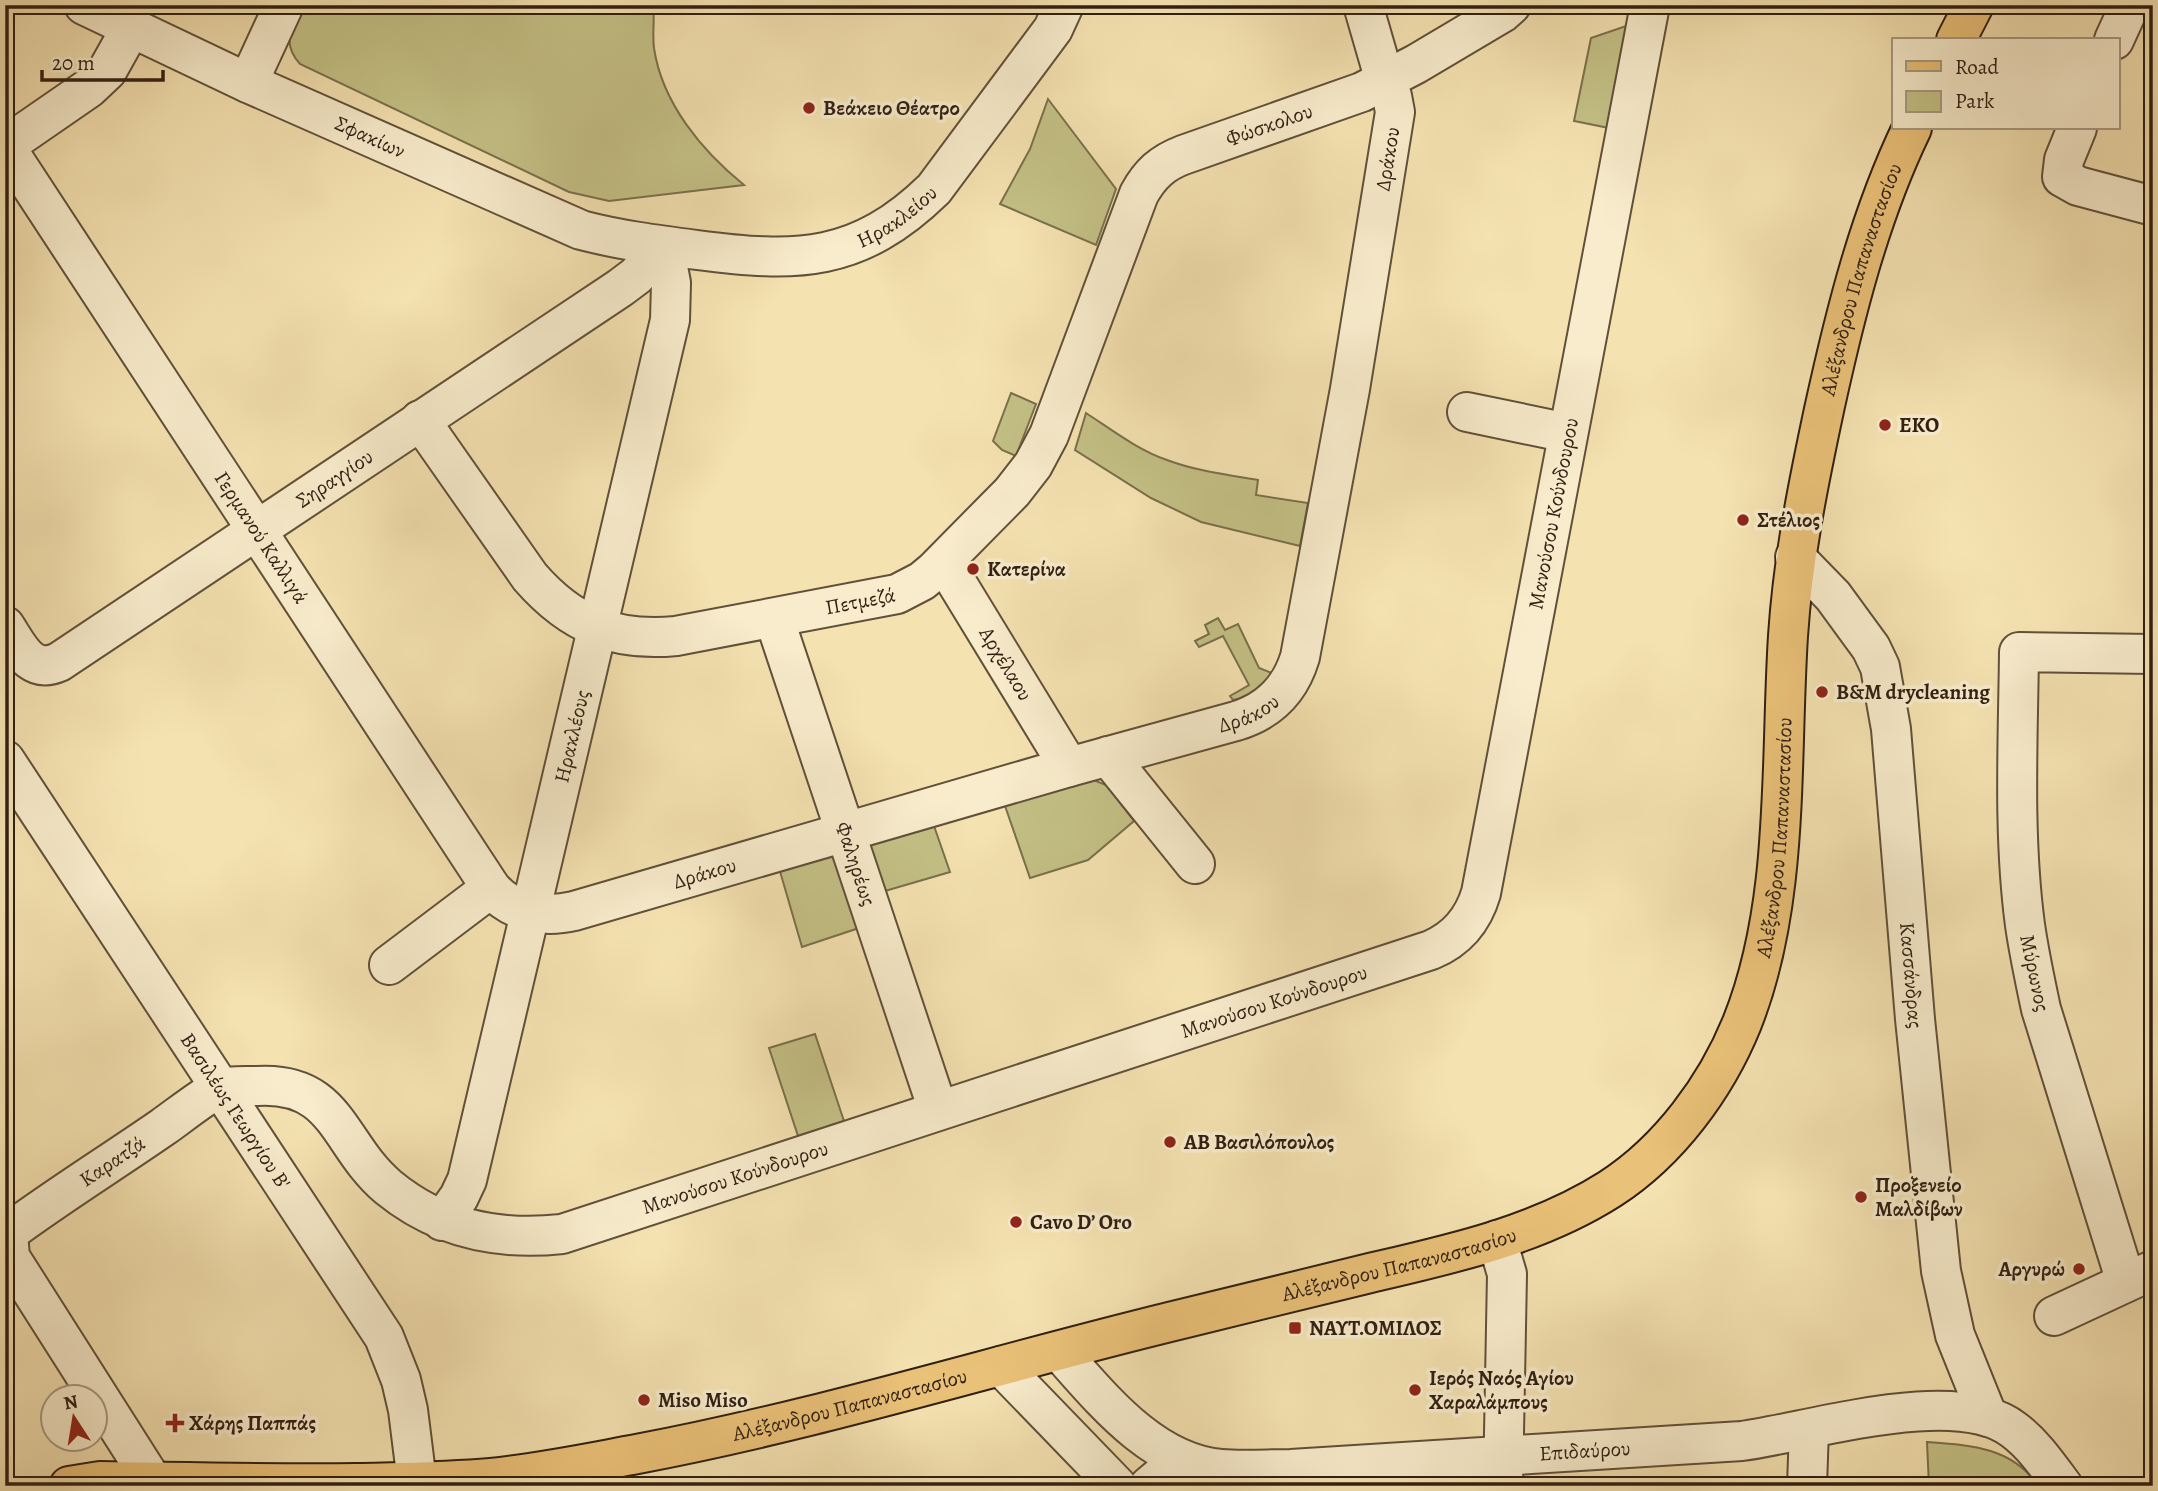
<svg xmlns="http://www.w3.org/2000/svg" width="2158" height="1491" font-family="Alegreya,serif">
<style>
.green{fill:#c4c186;stroke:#7a704c;stroke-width:2}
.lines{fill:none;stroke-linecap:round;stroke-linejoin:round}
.minor-casing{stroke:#61503a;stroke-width:42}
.major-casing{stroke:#301f13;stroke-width:42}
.minor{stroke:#f8eccc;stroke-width:38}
.major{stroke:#eac178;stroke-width:38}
.poi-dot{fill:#8f2418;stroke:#f8eccc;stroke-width:2.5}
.labels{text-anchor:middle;stroke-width:7;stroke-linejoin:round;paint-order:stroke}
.poi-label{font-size:21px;font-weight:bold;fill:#301f13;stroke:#f8eccc;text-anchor:start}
.street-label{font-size:21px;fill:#301f13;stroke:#f8eccc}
</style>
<rect width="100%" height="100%" fill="#f5e2b1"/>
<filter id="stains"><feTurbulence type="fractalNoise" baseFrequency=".00286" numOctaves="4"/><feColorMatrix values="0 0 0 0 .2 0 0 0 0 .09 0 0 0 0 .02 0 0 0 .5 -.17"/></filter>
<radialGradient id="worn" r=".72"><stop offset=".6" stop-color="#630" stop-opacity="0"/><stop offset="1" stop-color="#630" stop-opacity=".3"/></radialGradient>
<!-- green -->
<g class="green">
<path d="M300 5H653C655 20 652 34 654 48 662 103 702 151 744 185L609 201 569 192 300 64C281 43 292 29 300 5Z"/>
<path d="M1629 25 1609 128 1574 121 1591 38Z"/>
<path d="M1048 99 1116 189 1096 245 1000 204 1030 149Z"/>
<path d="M1011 393 1036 404 1016 456 1002 450 993 441Z"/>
<path d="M1086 413C1112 430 1138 450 1167 460 1196 471 1228 475 1258 480L1256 495 1308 503 1300 546 1201 522 1151 498 1075 450Z"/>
<path d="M1218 618 1225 630 1238 624 1259 668 1272 673C1261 686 1250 697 1233 700L1230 696 1249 685 1223 636 1199 647 1195 641 1209 634 1205 625Z"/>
<path d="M1091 779 1106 785 1134 821 1088 860 1030 878 1004 803Z"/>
<path d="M933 823 950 872 885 891 869 842Z"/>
<path d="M833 852 859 928 802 947 779 868Z"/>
<path d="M815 1034 844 1121 798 1136 769 1048Z"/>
<path d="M1927 1442C1969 1445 2013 1447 2038 1486H1929Z"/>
<path d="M1465 1479 1474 1486H1366Z"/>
</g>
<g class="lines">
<!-- minor casing -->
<g class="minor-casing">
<g id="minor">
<path id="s1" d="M84 5 248 83 581 230C619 240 658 245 697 250 797 263 858 263 934 189L1053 29 1064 5"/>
<path id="s2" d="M131 28 107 71 89 88 5 146 491 888C512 913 544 918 574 911L1069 767 1236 721C1269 711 1290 690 1300 657L1350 389 1395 112 1392 96 1385 81 1363 5"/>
<path d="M2114 40 2130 5"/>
<path d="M248 83 284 5"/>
<path d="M2077 128 2064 160 2062 177 2078 186 2153 206"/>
<path d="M1467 412 1568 433"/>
<path id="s3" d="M420 420 530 577C571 624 614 642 676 636L897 594 922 581 934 571 1012 492 1033 465 1049 435 1139 194C1150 174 1162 163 1183 155L1362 92 1416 64 1502 13 1511 5"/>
<path id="s4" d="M1795 557 1833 596 1871 648 1880 667 1891 729 1915 1019 1941 1271 1955 1335 1988 1417"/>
<path id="s5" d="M944 562 1069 767"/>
<path id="s6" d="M774 618 938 1110"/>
<path id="s7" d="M5 626C19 647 30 675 59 662L620 288 636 276 664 246"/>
<path d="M1108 756 1195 864"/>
<path id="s8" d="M5 760 384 1337 401 1380 408 1410 417 1482"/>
<path d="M389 965 491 888"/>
<path id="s9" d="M442 1221 459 1197 467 1180 670 320 671 283 664 246"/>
<path d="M5 1228 8 1233 10 1257 153 1482"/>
<path id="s10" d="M5 1235C56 1197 111 1163 163 1127 176 1118 209 1092 220 1088 231 1085 246 1086 257 1086 338 1081 338 1145 388 1187 439 1229 497 1241 562 1234L1431 950C1457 939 1473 920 1481 893L1650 5"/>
<path d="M1497 1240 1507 1274 1503 1486"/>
<path d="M2126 1282 2041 1009C2035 981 2029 953 2025 925 2013 835 2018 742 2019 652L2153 654"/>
<path d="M2054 1316 2153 1270"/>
<path id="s11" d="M1059 1351C1102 1399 1152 1463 1221 1469 1244 1471 1268 1469 1291 1469L1742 1441C1810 1432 1956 1385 2014 1430 2034 1445 2048 1466 2063 1486"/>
<path d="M1001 1366 1117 1486"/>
<path d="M1149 1486 1180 1460"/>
<path d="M1807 1486 1809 1429"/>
</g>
</g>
<!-- major casing -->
<g class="major-casing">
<g id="major">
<path d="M1956 40 1974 5"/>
<path id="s12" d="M69 1486 100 1481C185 1482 271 1484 356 1483 401 1482 446 1482 491 1478 540 1473 588 1463 637 1454 823 1419 1003 1362 1186 1318 1247 1303 1308 1288 1370 1273 1452 1254 1538 1235 1610 1189 1669 1151 1716 1087 1742 1023 1790 903 1780 762 1788 636 1793 559 1808 485 1824 410 1845 314 1869 217 1912 128"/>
</g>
</g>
<!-- minor -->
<use href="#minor" class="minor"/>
<!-- major -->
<use href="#major" class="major"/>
</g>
<!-- markers -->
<g class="poi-dot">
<circle cx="809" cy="108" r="7"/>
<circle cx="1885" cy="425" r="7"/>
<circle cx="1743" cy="520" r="7"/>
<circle cx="973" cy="569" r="7"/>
<circle cx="1822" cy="692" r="7"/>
<circle cx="1170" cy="1142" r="7"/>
<circle cx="1861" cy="1197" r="7"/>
<circle cx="1016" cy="1222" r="7"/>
<circle cx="2079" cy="1269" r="7"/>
<rect x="1288" y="1321" width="14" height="14" rx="3.5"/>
<circle cx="1415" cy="1390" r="7"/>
<circle cx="644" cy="1400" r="7"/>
<path d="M171.5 1412.5h7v7h7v7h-7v7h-7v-7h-7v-7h7z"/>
</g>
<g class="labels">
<!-- poi labels -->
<g class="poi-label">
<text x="823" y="115">Βεάκειο Θέατρο</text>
<text x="1899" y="432">ΕΚΟ</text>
<text x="1757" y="527">Στέλιος</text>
<text x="987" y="576">Κατερίνα</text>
<text x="1836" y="699">B&amp;M drycleaning</text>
<text x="1184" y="1149">ΑΒ Βασιλόπουλος</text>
<text x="1875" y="1192">Προξενείο<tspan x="1875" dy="24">Μαλδίβων</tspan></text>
<text x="1030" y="1229">Cavo D’ Oro</text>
<text x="2065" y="1276" text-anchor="end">Αργυρώ</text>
<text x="1309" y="1335">ΝΑΥΤ.ΟΜΙΛΟΣ</text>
<text x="1429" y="1385">Ιερός Ναός Αγίου<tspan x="1429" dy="24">Χαραλάμπους</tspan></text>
<text x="658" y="1407">Miso Miso</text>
<text x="189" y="1430">Χάρης Παππάς</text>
</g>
<!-- street labels -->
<g class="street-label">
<text dy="7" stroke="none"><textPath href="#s3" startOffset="1213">Φώσκολου</textPath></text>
<text dy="7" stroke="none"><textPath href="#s1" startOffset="315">Σφακίων</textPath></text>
<text dy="7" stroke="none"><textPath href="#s2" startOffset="2443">Δράκου</textPath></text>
<text dy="7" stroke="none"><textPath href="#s1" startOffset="873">Ηρακλείου</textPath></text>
<text dy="7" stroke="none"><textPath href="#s12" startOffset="2553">Αλέξανδρου Παπαναστασίου</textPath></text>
<text dy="7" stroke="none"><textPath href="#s7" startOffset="404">Σηραγγίου</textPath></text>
<text dy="7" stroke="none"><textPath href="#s10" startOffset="2037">Μανούσου Κούνδουρου</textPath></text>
<text dy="7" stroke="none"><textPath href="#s2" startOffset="644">Γερμανού Καλλιγά</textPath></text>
<text dy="7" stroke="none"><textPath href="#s3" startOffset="544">Πετμεζά</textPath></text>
<text dy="7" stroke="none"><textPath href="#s5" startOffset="119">Αρχέλαου</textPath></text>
<text dy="7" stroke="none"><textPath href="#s2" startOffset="1857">Δράκου</textPath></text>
<text dy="7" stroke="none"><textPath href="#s9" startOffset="504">Ηρακλέους</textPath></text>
<text dy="7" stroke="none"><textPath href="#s12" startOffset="1986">Αλέξανδρου Παπαναστασίου</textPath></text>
<text dy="7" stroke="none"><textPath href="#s6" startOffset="259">Φαληρέως</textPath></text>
<text dy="7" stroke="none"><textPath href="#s2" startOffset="1290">Δράκου</textPath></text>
<text transform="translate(2035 973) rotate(78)" y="7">Μύρωνος</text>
<text dy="7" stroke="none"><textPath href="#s4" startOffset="450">Κασσάνδρας</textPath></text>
<text dy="7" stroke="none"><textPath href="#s10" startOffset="1407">Μανούσου Κούνδουρου</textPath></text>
<text dy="7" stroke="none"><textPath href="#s8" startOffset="420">Βασιλέως Γεωργίου Β'</textPath></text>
<text dy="7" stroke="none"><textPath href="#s10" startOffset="130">Καρατζά</textPath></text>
<text dy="7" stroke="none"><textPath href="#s10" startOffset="840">Μανούσου Κούνδουρου</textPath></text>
<text dy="7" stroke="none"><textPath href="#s12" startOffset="1356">Αλέξανδρου Παπαναστασίου</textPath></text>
<text dy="7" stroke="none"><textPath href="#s12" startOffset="789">Αλέξανδρου Παπαναστασίου</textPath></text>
<text dy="7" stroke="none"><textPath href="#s11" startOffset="570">Επιδαύρου</textPath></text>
</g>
</g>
<!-- margin -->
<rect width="2158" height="1491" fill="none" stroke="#f5e2b1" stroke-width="28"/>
<rect x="7" y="7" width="2144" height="1477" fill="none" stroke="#301f13" stroke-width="3.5"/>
<rect x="14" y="14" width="2130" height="1463" fill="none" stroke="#301f13" stroke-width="2"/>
<!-- legend -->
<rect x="1892" y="38" width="228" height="91" fill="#f8eccc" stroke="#a89a82" stroke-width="2"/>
<rect x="1906" y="61" width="35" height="10" fill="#eac178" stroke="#a89a82" stroke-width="2"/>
<text x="1955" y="74" font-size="21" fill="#301f13">Road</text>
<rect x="1906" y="91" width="35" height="21" fill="#c4c186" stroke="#a89a82" stroke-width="2"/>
<text x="1955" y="108" font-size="21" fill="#301f13">Park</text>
<!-- north arrow -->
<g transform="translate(74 1418) rotate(348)"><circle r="33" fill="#f8eccc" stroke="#a89a82" stroke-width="2"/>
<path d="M0-5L12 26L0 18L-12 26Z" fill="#8f2418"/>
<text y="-10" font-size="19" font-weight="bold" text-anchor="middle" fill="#301f13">N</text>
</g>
<!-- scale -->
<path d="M42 70v10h121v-10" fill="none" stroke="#301f13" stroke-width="3.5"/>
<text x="52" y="70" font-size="21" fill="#301f13" stroke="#f8eccc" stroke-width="5" paint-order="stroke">20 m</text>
<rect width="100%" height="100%" filter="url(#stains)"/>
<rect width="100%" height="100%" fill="url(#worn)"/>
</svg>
